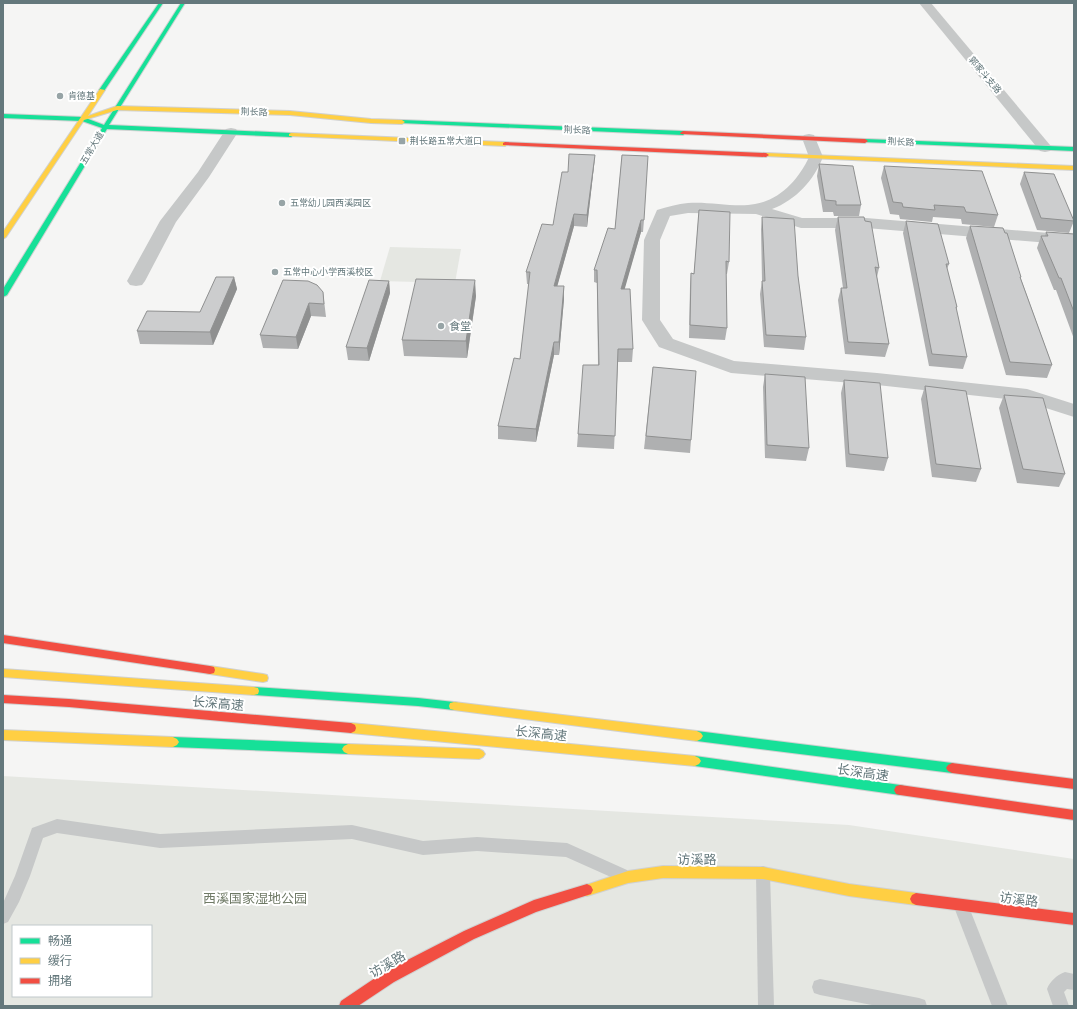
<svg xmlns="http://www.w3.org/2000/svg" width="1077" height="1009" font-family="'Varela Round','Noto Sans SC',sans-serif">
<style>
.green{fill:#e5e7e2;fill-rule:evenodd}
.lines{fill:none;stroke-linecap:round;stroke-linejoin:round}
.fast-casing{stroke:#d0d1d1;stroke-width:2}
.slow-casing{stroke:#d0d1d1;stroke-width:2}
.jam-casing{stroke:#d0d1d1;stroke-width:2}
.lane{fill:#c6c8c8;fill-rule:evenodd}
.street{fill:#c6c8c8;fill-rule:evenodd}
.fast{fill:#16e098;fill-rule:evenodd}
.slow{fill:#ffcf43;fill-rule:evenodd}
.jam{fill:#f24e42;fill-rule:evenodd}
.wall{fill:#afb0b1}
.shaded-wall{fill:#8f9090}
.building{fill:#cccdce;stroke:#8f9090}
.poi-dot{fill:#97a4a6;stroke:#fff;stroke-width:1.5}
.labels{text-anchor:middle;stroke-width:4;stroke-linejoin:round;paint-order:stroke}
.far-street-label{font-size:9px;fill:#64787c;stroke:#fff}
.far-poi-label{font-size:9px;fill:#64787c;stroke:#fff;text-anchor:start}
.poi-label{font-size:11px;fill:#64787c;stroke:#fff;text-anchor:start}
.near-street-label{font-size:13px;fill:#64787c;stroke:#fff}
.near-park-label{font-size:13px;fill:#6f7a66;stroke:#fff}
</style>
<rect width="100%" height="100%" fill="#f5f5f4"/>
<!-- green -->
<g class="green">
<path d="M390 247 461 249 455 283 380 281Z"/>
<path d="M3 776 849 825 1074 859V1006H3ZM13 926H151V996H13Z"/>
</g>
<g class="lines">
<!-- fast casing -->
<g class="fast-casing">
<g id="fast">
<path d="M159 3H163L104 91H100L99 90Z"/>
<path d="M181 3H185L109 125 291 133 294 135 291 137 107 129 7 295 3 297V289L102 128 82 121 3 118V114L83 117 104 125Z"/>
<path d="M402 120 683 131 686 133 683 135 400 123 399 122Z"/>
<path d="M865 139 1074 147V151L863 142 862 141Z"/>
<path d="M254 687 418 698 454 702 458 703 459 706 458 709 454 710 418 706 254 695 250 694 249 691 250 688Z"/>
<path d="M697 731 952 763 956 765 958 768 956 771 952 773 697 741 693 739 691 736 693 733Z"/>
<path d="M173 737 348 744 352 746 354 749 352 752 348 754 173 747 169 745 167 742 169 739Z"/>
<path d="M695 756 900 785 904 786 906 790 904 794 900 795 695 766 691 764 689 761 691 758Z"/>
</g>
</g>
<!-- slow casing -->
<g class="slow-casing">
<g id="slow">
<path d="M100 89 105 90 88 116 117 106 290 111 371 119 402 120 405 122 402 124 371 123 290 115 117 110 84 120 6 237 3 239V232Z"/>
<path d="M291 133 505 142 508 144 505 146 289 136V134Z"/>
<path d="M766 153 1074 166V170L764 156V154Z"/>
<path d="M210 666 263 674 267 675 268 678 267 681 263 682 210 674 206 673 205 670 206 667Z"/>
<path d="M3 669 254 687 258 688 259 691 258 694 254 695 3 677Z"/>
<path d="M454 702 697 731 701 733 703 736 701 739 697 741 454 710 450 709 449 706 450 703Z"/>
<path d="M351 723 695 756 699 758 701 761 699 764 695 766 351 733 347 731 346 728 347 725Z"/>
<path d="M3 730 173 737 177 739 179 742 177 745 173 747 3 740Z"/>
<path d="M348 744 479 749 483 751 485 754 483 757 479 759 348 754 344 752 342 749 344 746Z"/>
<path d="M663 866 763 867 849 884 916 893 920 895 922 899 920 903 916 905 849 896 763 879 663 878 628 883 587 896 583 894 581 890 583 886 628 871Z"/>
</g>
</g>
<!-- jam casing -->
<g class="jam-casing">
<g id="jam">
<path d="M683 131 865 139 868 141 865 143 681 134 680 133Z"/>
<path d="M505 142 766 153 769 155 766 157 503 145V143Z"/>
<path d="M3 635 210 666 214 667 215 670 214 673 210 674 3 643Z"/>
<path d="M3 695 69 699 351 723 355 725 356 728 355 731 351 733 69 707 3 703Z"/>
<path d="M952 763 1074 779V789L952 773 948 771 946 768 948 765Z"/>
<path d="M900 785 1074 810V820L900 795 896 794 894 790 896 786Z"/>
<path d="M587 884 591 886 593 890 591 894 536 912 474 939 394 982 358 1006H339L341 1001 384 972 464 931 534 900Z"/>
<path d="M916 893 1074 913V925L916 905 912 903 910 899 912 895Z"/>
</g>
</g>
<!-- lane -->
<g class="lane">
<path d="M57 819 160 834 352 825 423 841 477 837 567 843 627 870 629 875 627 880 622 882 566 857 477 851 423 855 352 839 160 848 57 833 43 838 30 876 19 902 8 922 3 924V903L15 876 32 828Z"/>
<path d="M763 866 768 868 770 873 774 1006H758L756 873 758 868Z"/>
<path d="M962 900 967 902 1008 1006H992L954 907 957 902Z"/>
<path d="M1065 972 1074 974V990L1067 989 1064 992 1069 1006H1053L1047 989C1050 981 1057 975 1065 972Z"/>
<path d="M820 979 919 998 925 1000 927 1006H877L820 995 814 993 812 987 814 981Z"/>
</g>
<!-- street -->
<g class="street">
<path d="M919 3H931L1050 145 1052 148 1050 151 1045 152 1040 151Z"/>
<path d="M231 128 236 129 238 132 209 177 176 222 145 281 142 285 136 286 130 285 127 281 160 221 198 172 226 129Z"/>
<path d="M809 134 814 135 823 157C814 180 796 200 772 209L802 218H866L1074 235V245L866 228H801L756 214 688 213 670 216 660 240V320L673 339 734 361 877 373 1027 389 1074 404V417L1024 401 877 385 731 373 659 347 642 320 644 240 657 210C667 207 678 204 688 203 708 201 736 208 755 204 780 200 799 179 809 157L802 138 804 135Z"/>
</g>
<!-- fast -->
<use href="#fast" class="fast"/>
<!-- slow -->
<use href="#slow" class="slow"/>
<!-- jam -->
<use href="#jam" class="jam"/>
</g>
<!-- wall -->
<g class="wall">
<path d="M595 155 594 166 587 227 574 226 557 286H564V299L559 355H554L536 442 498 439V426L520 359 529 284H527L526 272Z"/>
<path d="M622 155 644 220 643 232H641L624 289 633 349 632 362H618L614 449 577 447 578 434 598 365 597 283 594 282V270L615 229Z"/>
<path d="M819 164 861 205 859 216H834L833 212H823L817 176Z"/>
<path d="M884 166 998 215 994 227 962 224 961 219 933 217 932 222 900 219 899 215 890 214 881 178Z"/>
<path d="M1024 172 1074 221 1069 233 1037 230 1020 184Z"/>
<path d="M699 210 729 262 727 274H726L727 328 725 340 689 338 690 286 691 273H694Z"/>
<path d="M762 217 798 276 806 337 804 350 764 347 760 294 762 281 761 229Z"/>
<path d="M838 217 879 268 877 277 889 344 885 357 845 354 838 300 841 288H843L835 230Z"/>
<path d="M906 221 949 264 947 269 957 307 956 310 967 357 963 369 929 366 903 233Z"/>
<path d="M970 226 1021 277V279L1052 365 1047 378 1006 375 966 238Z"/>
<path d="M1046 232 1074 234V339L1056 290H1054L1037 248 1041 236H1045Z"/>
<path d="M234 277 237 289 213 345 140 344 137 331 200 312Z"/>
<path d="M389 281 390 293 369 361 348 360 346 347Z"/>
<path d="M323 292 326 317 311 316 298 349 263 348 260 335Z"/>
<path d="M476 296 467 358 404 356 402 340Z"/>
<path d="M653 367 691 440 690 453 644 449Z"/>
<path d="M765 374 809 448 806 461 765 458 763 387Z"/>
<path d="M844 380 888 458 884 471 846 467 841 393Z"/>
<path d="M925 386 981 469 976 482 932 477 921 399Z"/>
<path d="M1004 395 1065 474 1059 487 1017 483 999 408Z"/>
</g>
<!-- shaded-wall -->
<g class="shaded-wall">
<path d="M595 155 594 166 587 227V215Z"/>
<path d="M574 214V226L554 298V286Z"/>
<path d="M641 220V232L621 302V289Z"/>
<path d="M234 277 237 289 213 345 210 332Z"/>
<path d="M475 280 476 296 467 358 466 341Z"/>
<path d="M389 281 390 293 369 361 367 348Z"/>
<path d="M564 286V299L559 355V342Z"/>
<path d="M309 303 311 316 298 349 296 337Z"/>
<path d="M554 342V355L536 442V429Z"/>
</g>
<!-- building -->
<g class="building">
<path d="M569 154 595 155 587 215 574 214 554 286H564L559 342H554L536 429 498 426 514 358 520 359 530 272H526L542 224 553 225 562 172H568Z"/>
<path d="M622 155 648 156 644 220H641L621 289H630L633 349H618L615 436 578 434 583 365H599L597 270H594L608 228 615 229Z"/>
<path d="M819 164 853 166 861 205H836V201L825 200Z"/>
<path d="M884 166 982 171 998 215 966 212 964 207 934 205 935 210 903 207 902 203 893 202Z"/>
<path d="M1024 172 1054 174 1074 221 1041 218Z"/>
<path d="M699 210 730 212 729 262 726 261 727 328 690 325 691 273 694 274Z"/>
<path d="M762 217 794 219 798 276 806 337 766 335 762 281H765Z"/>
<path d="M838 217H864L865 221 871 222 879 268 875 267 889 344 848 342 841 288H847Z"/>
<path d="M906 221 938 224 949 264H946L957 307H956L967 357 932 354Z"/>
<path d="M970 226 1003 228 1005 233H1007L1021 277H1020L1052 365 1010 362Z"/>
<path d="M1046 232 1074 234V312L1061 278H1059L1041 236H1048Z"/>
<path d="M216 277H234L210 332 137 331 147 311 200 312Z"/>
<path d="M416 279 475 280 466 341 402 340Z"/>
<path d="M283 280 308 281 317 285 323 292 324 304 309 303 296 337 260 335Z"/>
<path d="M369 280 389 281 367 348 346 347Z"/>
<path d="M653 367 696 371 691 440 646 436Z"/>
<path d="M765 374 805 377 809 448 767 445Z"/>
<path d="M844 380 880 383 888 458 849 454Z"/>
<path d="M925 386 966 391 981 469 936 464Z"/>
<path d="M1004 395 1043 398 1065 474 1023 469Z"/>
</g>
<!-- markers -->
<g class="poi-dot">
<circle cx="60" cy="96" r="4"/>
<rect x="398" y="137" width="8" height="8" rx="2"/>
<circle cx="282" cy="203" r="4"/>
<circle cx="275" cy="272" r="4"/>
<circle cx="441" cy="326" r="4"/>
</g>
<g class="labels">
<!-- far-street labels -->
<g class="far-street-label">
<text transform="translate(985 75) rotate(50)" y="3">郭家斗支路</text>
<text transform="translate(254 112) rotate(2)" y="3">荆长路</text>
<text transform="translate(577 130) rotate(2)" y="3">荆长路</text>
<text transform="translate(901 142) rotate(3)" y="3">荆长路</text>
<text transform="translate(92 148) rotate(-59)" y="3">五常大道</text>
</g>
<!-- far-poi labels -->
<g class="far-poi-label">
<text x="68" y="99">肯德基</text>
<text x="410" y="144">荆长路五常大道口</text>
<text x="290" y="206">五常幼儿园西溪园区</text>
<text x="283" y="275">五常中心小学西溪校区</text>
</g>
<!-- poi labels -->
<g class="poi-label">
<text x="449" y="330">食堂</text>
</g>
<!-- near-street labels -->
<g class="near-street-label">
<text transform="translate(218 703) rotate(5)" y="5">长深高速</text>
<text transform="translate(541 733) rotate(6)" y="5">长深高速</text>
<text transform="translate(863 772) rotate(8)" y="5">长深高速</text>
<text x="697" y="864">访溪路</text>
<text transform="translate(1019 899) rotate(7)" y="5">访溪路</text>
<text transform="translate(387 964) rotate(-31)" y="5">访溪路</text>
</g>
<!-- near-park labels -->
<g class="near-park-label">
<text x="255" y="903">西溪国家湿地公园</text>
</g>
</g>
<!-- border -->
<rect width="1077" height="1009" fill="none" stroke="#64787c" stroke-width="8"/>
<!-- legend -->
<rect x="12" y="925" width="140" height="72" fill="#ffffff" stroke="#c1c9cb"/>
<rect x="20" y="938" width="20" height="6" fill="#16e098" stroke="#c1c9cb"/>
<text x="48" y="945" font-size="12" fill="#64787c">畅通</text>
<rect x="20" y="958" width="20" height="6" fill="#ffcf43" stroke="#c1c9cb"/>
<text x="48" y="965" font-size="12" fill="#64787c">缓行</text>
<rect x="20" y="978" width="20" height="6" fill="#f24e42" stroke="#c1c9cb"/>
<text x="48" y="985" font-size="12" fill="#64787c">拥堵</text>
</svg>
